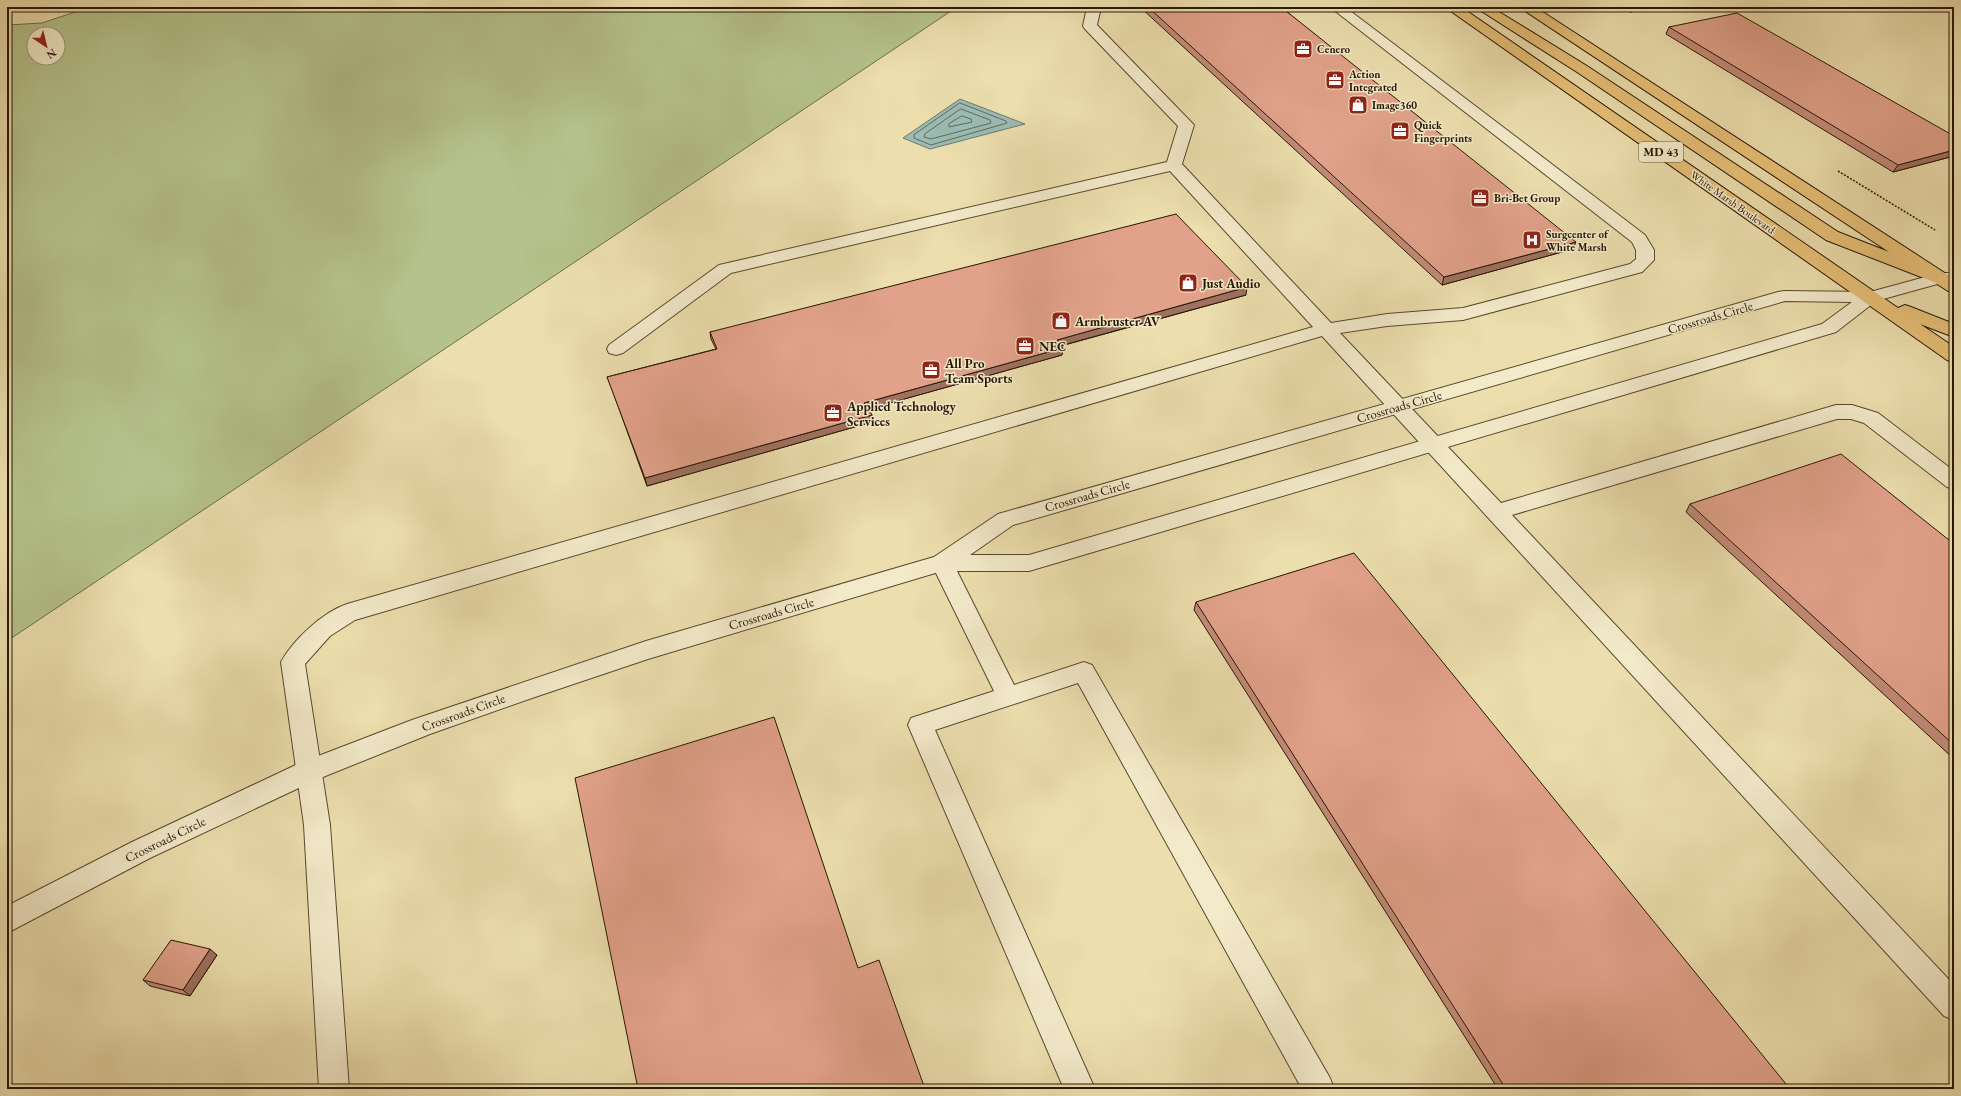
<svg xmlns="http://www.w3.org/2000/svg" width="1961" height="1096" font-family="'EB Garamond',serif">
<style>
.green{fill:#b5c28b;stroke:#6e6c48;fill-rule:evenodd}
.water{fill:#9bbbb3;stroke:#6d796d}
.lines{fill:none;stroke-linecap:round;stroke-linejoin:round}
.shore{stroke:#61695c;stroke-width:1}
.lane-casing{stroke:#58492e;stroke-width:2}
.street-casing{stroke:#58492e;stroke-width:2}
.primary-casing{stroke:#271704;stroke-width:2}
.path{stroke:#271704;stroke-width:1.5;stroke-dasharray:2 1.5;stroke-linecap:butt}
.lane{fill:#f3eaca;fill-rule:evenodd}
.street{fill:#f3eaca;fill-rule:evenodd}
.primary{fill:#e6bf76;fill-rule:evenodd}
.wall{fill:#c28a77;stroke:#271704}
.shaded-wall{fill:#9e7161;stroke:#271704}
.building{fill:#e1a18a;stroke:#271704}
.labels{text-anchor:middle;stroke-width:3;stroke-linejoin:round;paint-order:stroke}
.far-poi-label{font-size:11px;font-weight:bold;fill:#271704;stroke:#f3eaca;text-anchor:start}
.far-street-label{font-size:11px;fill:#271704;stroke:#f3eaca}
.shield{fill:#f3eaca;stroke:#64563f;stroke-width:1}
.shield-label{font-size:12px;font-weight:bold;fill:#271704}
.poi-label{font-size:13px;font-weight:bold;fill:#271704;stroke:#f3eaca;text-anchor:start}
.street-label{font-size:13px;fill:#271704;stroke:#f3eaca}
</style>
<rect width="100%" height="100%" fill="#ecdead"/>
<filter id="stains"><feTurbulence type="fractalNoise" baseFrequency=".005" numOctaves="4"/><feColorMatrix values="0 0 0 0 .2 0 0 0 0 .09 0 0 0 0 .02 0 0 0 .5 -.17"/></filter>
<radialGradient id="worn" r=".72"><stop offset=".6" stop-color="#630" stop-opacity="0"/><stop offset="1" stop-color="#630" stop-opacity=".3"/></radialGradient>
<!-- green -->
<path class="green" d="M90 7H957L7 641V25L42 23ZM34 34H58V58H34Z"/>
<!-- water -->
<path class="water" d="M960 99 1025 124 930 149 903 138Z"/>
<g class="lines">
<!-- shore -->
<g class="shore">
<path d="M960 103 1006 121 1007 123 931 145 914 138V135Z"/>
<path d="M961 109 990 120 991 123 931 139 924 137 925 134Z"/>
<path d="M962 116 971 119 972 122 949 127V124Z"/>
</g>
<!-- lane casing -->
<g class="lane-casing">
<g id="lane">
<path d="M1087 7H1101L1097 25 1194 125 1182 164 1331 323 1387 314 1463 308 1630 264 1636 259V250L1632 242 1330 7H1345L1645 235 1654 250V260L1642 272 1463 320 1387 326 1340 333 1501 503 1836 405H1852L1878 413 1954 471V489L1947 487 1864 423 1851 419H1837L1512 515 1954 985V1020L1944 1016 1322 336 355 620 330 636 305 664 330 825 349 1089H319L304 825 281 662C293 640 323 612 347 604L1313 327 1170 171 731 273 623 353 616 355 609 353 607 349 609 345 719 265 1167 162 1178 126 1085 29 1083 26Z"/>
<path d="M942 555 950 557 1014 685 1084 662 1092 665 1330 1078 1334 1089H1302L1078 683 935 730 1095 1089H1064L908 725 911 718 994 691 931 563 934 557Z"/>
</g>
</g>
<!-- street casing -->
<g class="street-casing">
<path id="street" d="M1940 273H1954V283H1941L1876 301 1836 332 1029 571H942L648 659 535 697 430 734 318 779 150 858 7 933V906L132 842 300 763 412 720 646 641 934 557 998 514 1778 292 1784 291 1870 292ZM1785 301 1852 302 1822 324 1029 555H970L1013 525Z"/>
</g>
<!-- primary casing -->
<g class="primary-casing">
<g id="primary">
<path d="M1445 7H1461L1898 308 1905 305 1911 307 1954 324V337L1920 324 1954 347V362L1947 360Z"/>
<path d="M1475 7H1491L1587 66 1838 232 1889 252 1519 7H1535L1954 279V292L1948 291 1934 282 1826 240 1577 72Z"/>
</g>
</g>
<!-- path -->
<path class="path" d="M1838 171 1935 230"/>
<!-- lane -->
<use href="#lane" class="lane"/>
<!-- street -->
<use href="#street" class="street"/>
<!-- primary -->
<use href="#primary" class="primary"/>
</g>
<!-- wall -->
<g class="wall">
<path d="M1140 7H1281L1573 249 1442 285Z"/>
<path d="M1622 7H1655L1630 12Z"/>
<path d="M1669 27 1954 136V156L1893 172 1666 34Z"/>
<path d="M1246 295 1061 346 1063 348 1062 355 868 409 872 415V422L647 486 610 384 607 377 716 349 711 339 710 332Z"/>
<path d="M1690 504 1954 544V759L1686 512Z"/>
<path d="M1196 602 1790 1089H1498L1194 610Z"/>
<path d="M217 955 190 996 150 986 143 980Z"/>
</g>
<!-- shaded-wall -->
<g class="shaded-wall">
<path d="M1632 7H1655L1630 12Z"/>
<path d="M1954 150V156L1893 172 1898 165Z"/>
<path d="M1576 242 1573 249 1442 285 1444 277Z"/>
<path d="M1247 287 1246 295 1056 347 1057 340Z"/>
<path d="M1063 348 1062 355 865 410 864 403Z"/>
<path d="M872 415V422L647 486 645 478Z"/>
<path d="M210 949 217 955 190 996 183 990Z"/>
</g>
<!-- building -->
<g class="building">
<path d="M1148 7H1281L1576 242 1444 277Z"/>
<path d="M1737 13 1954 136V150L1898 165 1669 27Z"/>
<path d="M1176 214 1247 287 1057 340 1063 348 864 403 872 415 645 478 607 377 717 349 710 332Z"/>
<path d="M1841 454 1954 544V745L1690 504Z"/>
<path d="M1354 553 1790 1089H1506L1196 602Z"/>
<path d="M774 717 858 968 879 960 925 1089H638L575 778Z"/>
<path d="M171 940 210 949 183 990 143 980Z"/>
</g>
<!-- icons -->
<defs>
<g id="office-square" transform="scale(1)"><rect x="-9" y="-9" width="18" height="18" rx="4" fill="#8f2418" stroke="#f3eaca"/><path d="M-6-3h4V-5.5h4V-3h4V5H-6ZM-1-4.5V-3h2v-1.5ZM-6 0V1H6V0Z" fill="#fff"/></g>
<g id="shop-square" transform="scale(1)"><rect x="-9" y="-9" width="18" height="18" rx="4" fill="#8f2418" stroke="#f3eaca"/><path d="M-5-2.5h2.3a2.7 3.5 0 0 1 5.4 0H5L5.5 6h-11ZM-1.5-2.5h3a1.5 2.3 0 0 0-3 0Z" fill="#fff"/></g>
<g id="hospital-square" transform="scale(1)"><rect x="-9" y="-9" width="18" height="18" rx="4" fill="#8f2418" stroke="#f3eaca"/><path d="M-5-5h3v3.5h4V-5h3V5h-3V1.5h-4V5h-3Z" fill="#fff"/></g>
</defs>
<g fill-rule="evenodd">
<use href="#office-square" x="1303" y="49"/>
<use href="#office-square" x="1335" y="80"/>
<use href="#shop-square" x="1358" y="105"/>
<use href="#office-square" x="1400" y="131"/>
<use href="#office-square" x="1480" y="198"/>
<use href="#hospital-square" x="1532" y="240"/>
<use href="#shop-square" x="1188" y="283"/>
<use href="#shop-square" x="1061" y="321"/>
<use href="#office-square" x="1025" y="346"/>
<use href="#office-square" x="931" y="370"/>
<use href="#office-square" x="833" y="413"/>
</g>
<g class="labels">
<!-- far-poi labels -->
<g class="far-poi-label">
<text x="1317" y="53">Cenero</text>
<text x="1349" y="78">Action<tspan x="1349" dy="13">Integrated</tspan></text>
<text x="1372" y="109">Image360</text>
<text x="1414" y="129">Quick<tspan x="1414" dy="13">Fingerprints</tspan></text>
<text x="1494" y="202">Bri-Bet Group</text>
<text x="1546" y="238">Surgcenter of<tspan x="1546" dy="13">White Marsh</tspan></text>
</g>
<!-- far-street labels -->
<g class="far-street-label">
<text transform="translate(1733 202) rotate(35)" y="4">White Marsh Boulevard</text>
</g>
<!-- shield labels -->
<rect class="shield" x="1639" y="142" width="44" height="20" rx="3"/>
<g class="shield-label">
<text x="1661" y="156">MD 43</text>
</g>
<!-- poi labels -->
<g class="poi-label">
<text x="1202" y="288">Just Audio</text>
<text x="1075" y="326">Armbruster AV</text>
<text x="1039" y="351">NEC</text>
<text x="945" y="368">All Pro<tspan x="945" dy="15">Team Sports</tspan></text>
<text x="847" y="411">Applied Technology<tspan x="847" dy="15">Services</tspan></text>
</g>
<!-- street labels -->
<g class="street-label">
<text transform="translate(1710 317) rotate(-16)" y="5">Crossroads Circle</text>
<text transform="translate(1399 406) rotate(-16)" y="5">Crossroads Circle</text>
<text transform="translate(1087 495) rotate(-16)" y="5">Crossroads Circle</text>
<text transform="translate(771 613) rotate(-16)" y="5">Crossroads Circle</text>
<text transform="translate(463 712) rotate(-20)" y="5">Crossroads Circle</text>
<text transform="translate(165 839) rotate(-26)" y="5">Crossroads Circle</text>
</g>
</g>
<!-- margin -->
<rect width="1961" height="1096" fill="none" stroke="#ecdead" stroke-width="24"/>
<rect x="8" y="8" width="1945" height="1080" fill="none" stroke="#271704" stroke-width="2"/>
<rect x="12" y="12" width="1937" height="1072" fill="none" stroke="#271704"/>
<!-- north arrow -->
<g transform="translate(46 46) rotate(145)"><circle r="19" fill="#f3eaca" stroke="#a1967b"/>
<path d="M0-3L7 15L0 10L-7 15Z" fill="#8f2418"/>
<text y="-6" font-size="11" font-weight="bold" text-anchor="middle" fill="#271704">N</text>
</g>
<rect width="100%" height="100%" filter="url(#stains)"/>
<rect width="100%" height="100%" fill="url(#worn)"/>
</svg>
